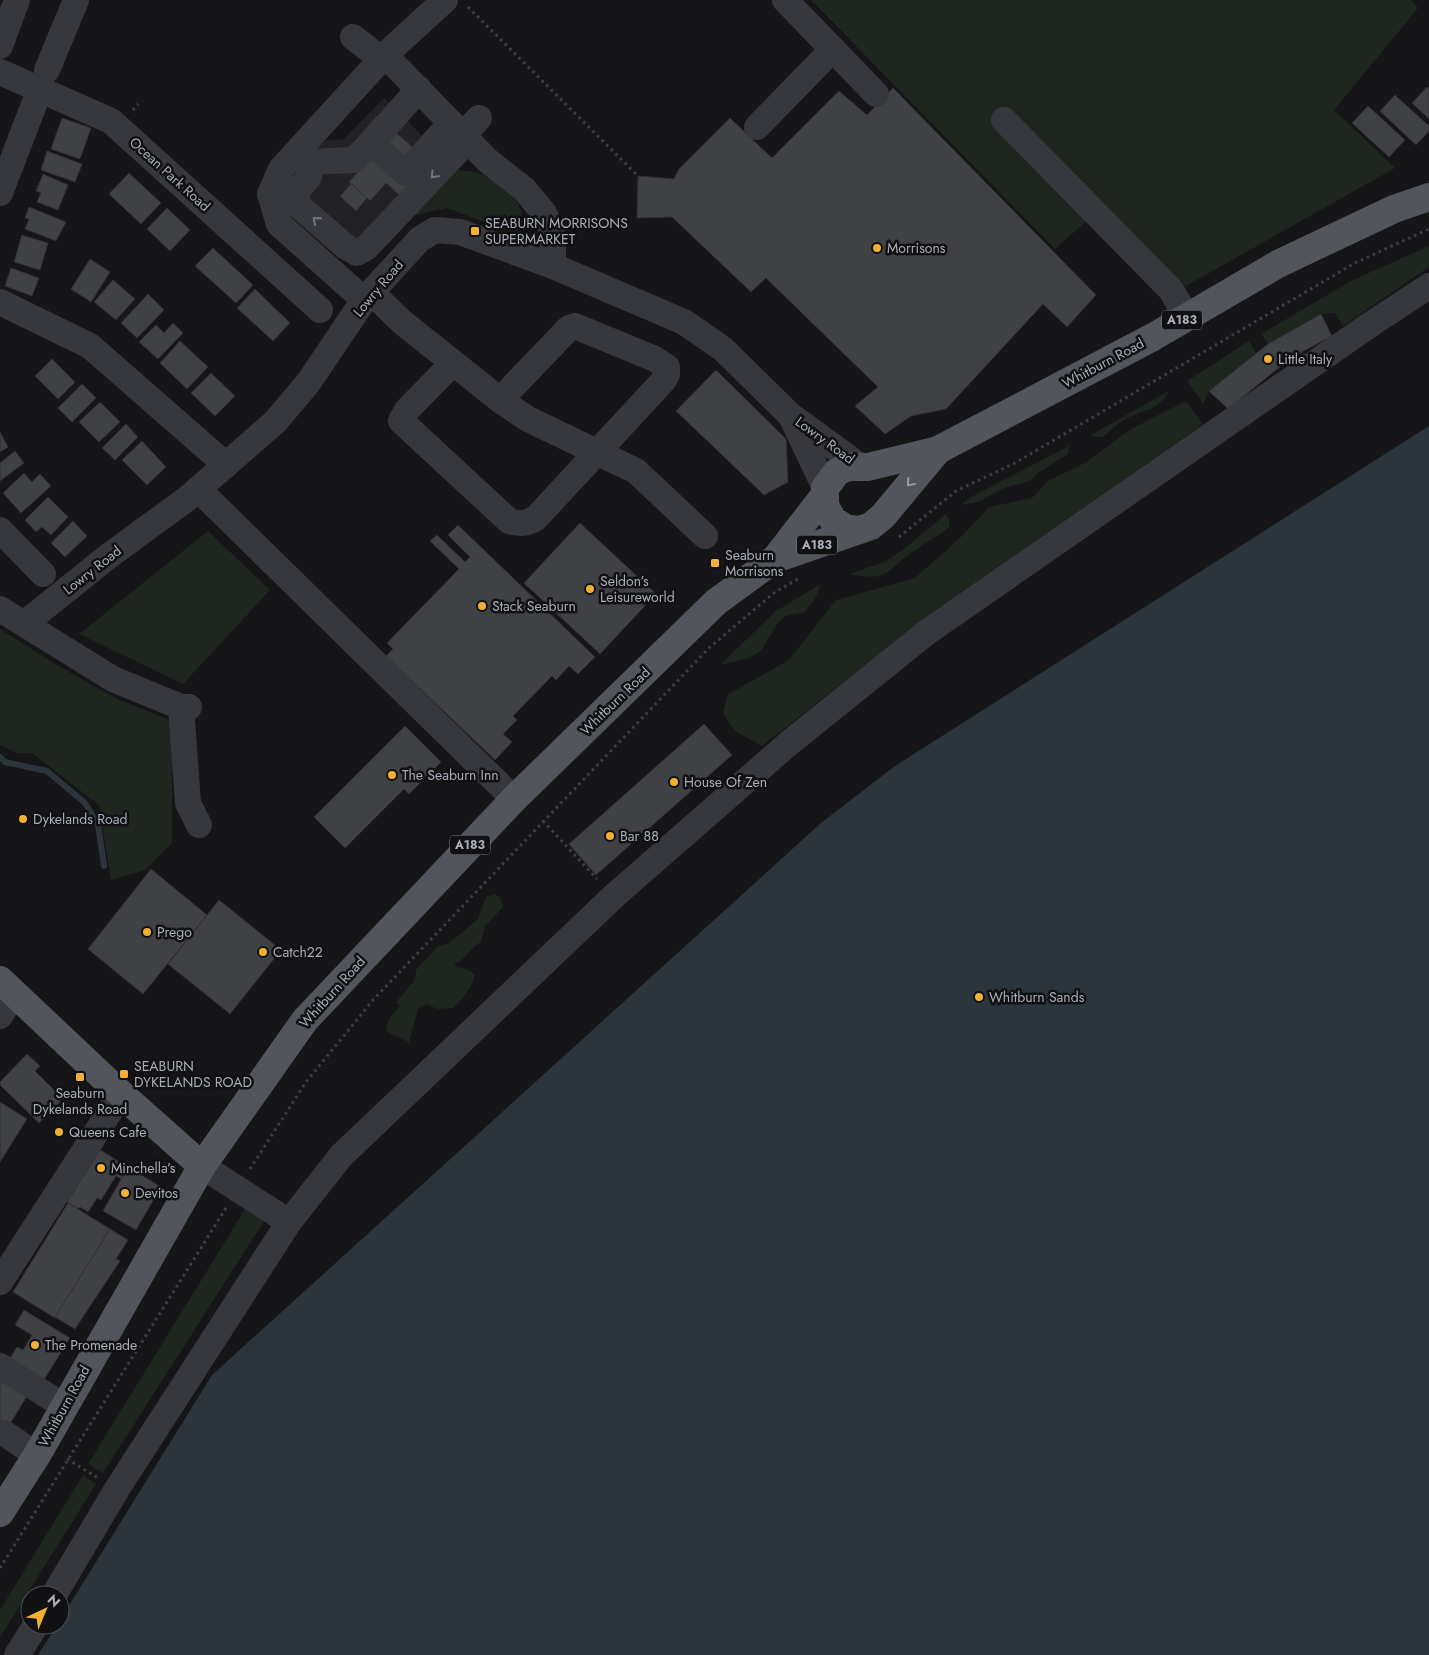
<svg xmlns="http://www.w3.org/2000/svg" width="1429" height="1655" font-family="Jost,sans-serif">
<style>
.built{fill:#222225}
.green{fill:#1e261f}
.water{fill:#2c353c}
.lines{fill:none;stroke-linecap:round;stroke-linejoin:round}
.stream{stroke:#2c353c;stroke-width:6}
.building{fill:#404145;stroke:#303034}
.path{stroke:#3d3f44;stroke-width:3;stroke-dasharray:2.5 4;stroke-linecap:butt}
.minor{stroke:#37383d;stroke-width:26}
.major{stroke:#53555c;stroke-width:28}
.oneway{stroke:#757881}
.oneway2{stroke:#979ba6}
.poi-dot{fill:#f2b134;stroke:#111113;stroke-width:2}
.labels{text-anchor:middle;stroke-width:5;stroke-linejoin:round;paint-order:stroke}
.shield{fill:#111113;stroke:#7b7e86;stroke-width:1}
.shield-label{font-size:12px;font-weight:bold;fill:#a8adb8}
.street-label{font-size:14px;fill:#a8adb8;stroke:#111113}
.poi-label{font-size:14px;fill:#a8adb8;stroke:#111113;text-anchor:start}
</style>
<rect width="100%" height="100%" fill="#161618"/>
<!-- built -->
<path class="built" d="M384 98 457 170 372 258 306 222 299 171 323 141 344 139Z"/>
<!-- green -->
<g class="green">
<path d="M811 0H1411L1418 8 1334 110 1395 168 1186 286 1118 235 1089 219 1055 249Z"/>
<path d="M457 170C491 171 521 190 524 226L513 233 447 208 410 216Z"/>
<path d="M1429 246V267L1343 326 1335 313 1321 314 1268 344 1261 334 1351 281Z"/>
<path d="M1249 341 1256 353 1209 391 1203 403 1187 381Z"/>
<path d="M1169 391C1156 413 1145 408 1126 419 1117 424 1110 431 1103 437L1089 436Z"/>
<path d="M1186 401 1203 424 907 633 762 746 735 731 723 714 727 695 789 660 836 600 915 578 961 537 989 507 1032 498 1048 481 1085 463 1131 429Z"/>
<path d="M1069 446 1068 454 1038 473 1030 481 1005 488 978 502 961 505 971 497Z"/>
<path d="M946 514 949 520V527C938 537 928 541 917 549 886 569 891 583 849 574L884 562 904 549Z"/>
<path d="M208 531 270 590 183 684 79 634Z"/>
<path d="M821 584 815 599 805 612 785 616 777 624 761 651 749 658 720 665 776 611Z"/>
<path d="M0 629 60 667 119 700 172 721V843L145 870 111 880 99 805 32 753H17L0 745Z"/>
<path d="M495 894 501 899 503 907 485 926 481 942C468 949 467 960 453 965L469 970 475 975C472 988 462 999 453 1008L437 1009 427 1004 418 1009 409 1043C401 1036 393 1037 386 1030L388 1020 400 1006 396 1002 415 980 416 970 438 946 449 943 478 919 486 897Z"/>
<path d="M247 1206 266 1218 103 1473 88 1464Z"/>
<path d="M83 1475 96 1484 0 1637V1610Z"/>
</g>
<!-- water -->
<path class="water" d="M1429 426V1655H38L57 1625H60V1620L212 1375 821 823 895 766Z"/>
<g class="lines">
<!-- stream -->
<path class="stream" d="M0 757 5 762 47 771 85 803 98 824 104 866"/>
</g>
<!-- building -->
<g class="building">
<path d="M1427 87 1429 88V119L1412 103Z"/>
<path d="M893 88 1096 295 1067 327 1043 304 946 409 911 416 885 434 855 406 878 387 766 278 751 292 672 217 637 218 638 176 674 179 679 169 730 118 772 158 839 91 867 115Z"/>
<path d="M1395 95 1429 126V131L1416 145 1380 111Z"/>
<path d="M1368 106 1405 140 1389 157 1352 123Z"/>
<path d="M377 116 434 166 405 200 386 183 370 201 349 182 365 164 348 149Z"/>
<path d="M62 118 91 128 80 159 51 149Z"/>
<path d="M47 151 82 164 75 182 41 170Z"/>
<path d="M129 173 161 203 141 224 109 194Z"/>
<path d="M43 174 68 185 58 210 37 202 41 193 36 191Z"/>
<path d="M351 184 367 198 356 211 340 196Z"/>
<path d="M29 207 66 222 56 241 25 229 29 219 25 218Z"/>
<path d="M167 208 190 230 170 251 147 229Z"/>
<path d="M22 235 48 243 40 270 14 262Z"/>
<path d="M213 248 253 285 236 303 195 266Z"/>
<path d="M90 259 110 272 91 302 71 289Z"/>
<path d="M11 268 39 278 32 296 5 286Z"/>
<path d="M113 280 135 299 116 320 94 302Z"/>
<path d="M255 289 290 323 273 341 237 308Z"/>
<path d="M148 294 164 310 137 338 121 323Z"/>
<path d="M1321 314 1332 336 1292 357 1228 409 1209 391 1268 344Z"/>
<path d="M173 323 183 333 158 359 139 342 156 325 164 333Z"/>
<path d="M180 341 208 367 187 389 160 363Z"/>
<path d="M52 359 75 382 58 399 35 376Z"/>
<path d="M716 370 786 439 788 482 764 495 676 411Z"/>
<path d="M211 373 235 396 215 416 191 393Z"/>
<path d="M82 384 96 398 72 422 58 408Z"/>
<path d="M100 402 120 422 99 442 79 422Z"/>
<path d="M126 424 138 437 115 460 102 448Z"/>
<path d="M0 432 8 447 0 452Z"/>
<path d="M142 441 166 467 147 485 122 460Z"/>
<path d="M15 451 24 463 0 481V463Z"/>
<path d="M24 473 32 482 40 474 51 486 21 513 3 493Z"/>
<path d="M48 497 68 517 51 535 42 527 36 532 25 520Z"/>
<path d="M73 521 87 536 65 557 51 543Z"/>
<path d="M580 523 656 594 600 654 524 583Z"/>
<path d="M458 525 595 657 578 674 569 666 556 680 552 676 513 716 517 720 503 734 512 742 495 760 386 656 393 649 387 643 459 569 430 541 437 535 465 562 470 557 448 535Z"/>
<path d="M704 724 732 755 596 875 569 844Z"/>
<path d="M405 726 441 762 409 794 404 789 345 848 314 817Z"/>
<path d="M151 869 207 915 143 994 88 949Z"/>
<path d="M219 900 281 950 230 1014 168 964Z"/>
<path d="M27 1054 40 1066 35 1071 63 1099 39 1123 0 1085V1082Z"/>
<path d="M0 1102 27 1119 0 1162Z"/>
<path d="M100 1150 128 1167 121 1179 116 1176 101 1200 97 1198 88 1212 80 1207 78 1209 67 1202Z"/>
<path d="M128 1167 161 1187 136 1230 103 1211Z"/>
<path d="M68 1203 110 1229 55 1318 13 1292Z"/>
<path d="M110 1229 128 1240 116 1259 120 1261 75 1329 55 1317Z"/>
<path d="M24 1310 70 1338 42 1383 8 1362 17 1347 23 1350 32 1335 15 1325Z"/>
<path d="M0 1375 29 1393 0 1440Z"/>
</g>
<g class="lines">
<!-- path -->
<g class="path">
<path d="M468 7 638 176"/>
<path d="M133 110 138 104"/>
<path d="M899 537 956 491 1015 463 1355 263 1429 229"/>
<path d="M543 821 597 879"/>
<path d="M250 1169 306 1082 373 1000 709 648 775 592 798 579"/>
<path d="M67 1459 98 1478"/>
<path d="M0 1568 226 1208"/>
</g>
<!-- minor -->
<g class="minor">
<path d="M785 0 876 94"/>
<path d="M353 37 381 59"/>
<path d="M0 46 17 0"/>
<path d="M385 55 445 0"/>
<path d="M47 70 76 0"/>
<path d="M0 72 111 121 320 310"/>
<path d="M1004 120 1171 290 1187 317"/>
<path d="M757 127 833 49"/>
<path d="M463 135 479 118"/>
<path d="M371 143 419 89"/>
<path d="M299 151 310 162 309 177 295 193 300 207 346 247 357 253 366 248 468 140"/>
<path d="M310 162 354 160 371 143 406 173 451 123"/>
<path d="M0 193 40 89"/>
<path d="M371 292 402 322 500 400 528 419 636 471 705 536"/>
<path d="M364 300 279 224 270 194 281 169 385 55 488 161 524 189 544 213 553 233V266"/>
<path d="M0 302 90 346 226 465"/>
<path d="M453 363 407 410 401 421 509 521C520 524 526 524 536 518L664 380 667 374V367L655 359 575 326 569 328 500 400"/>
<path d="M792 418 825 488"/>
<path d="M198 489 514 799"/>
<path d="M0 530 43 574"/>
<path d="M0 609 113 679 181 707H189"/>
<path d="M25 623 110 555 188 498 275 422 308 383 364 300 420 239 435 230 460 232 553 266 684 322 723 349 790 415 860 466"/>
<path d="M181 707 188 803 199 825"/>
<path d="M0 1016 14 993"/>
<path d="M202 1166 289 1222"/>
<path d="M0 1282 121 1094"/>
<path d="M0 1366 64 1406"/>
<path d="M4 1433 37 1455"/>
<path d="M54 1595 117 1489 289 1222 341 1156 614 896 788 744 926 633 1371 324 1429 286"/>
<path d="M17 1655 36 1625"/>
</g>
<!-- major -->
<g class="major">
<path d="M859 530 845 528 833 520 825 506V488L837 472 848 467H868L938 450 1153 337 1278 264 1394 209 1429 197"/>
<path d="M775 559 824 496"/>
<path d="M0 980 121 1094 202 1166"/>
<path d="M0 1513 37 1455 202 1166 305 1020 514 799 716 602 775 559 871 526 883 516 938 450"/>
</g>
</g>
<!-- one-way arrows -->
<defs><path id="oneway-chevron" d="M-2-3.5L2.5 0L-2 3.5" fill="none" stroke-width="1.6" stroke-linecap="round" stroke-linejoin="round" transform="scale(1.25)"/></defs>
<g class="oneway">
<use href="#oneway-chevron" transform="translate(434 175) rotate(133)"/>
<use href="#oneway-chevron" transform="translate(316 220) rotate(-139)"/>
</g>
<use class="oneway2" href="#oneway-chevron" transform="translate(910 483) rotate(130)"/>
<!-- markers -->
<g class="poi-dot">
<rect x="470" y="226" width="10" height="10" rx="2.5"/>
<circle cx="877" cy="248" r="5"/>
<circle cx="1268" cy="359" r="5"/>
<rect x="710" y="558" width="10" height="10" rx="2.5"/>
<circle cx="590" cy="589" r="5"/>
<circle cx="482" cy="606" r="5"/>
<circle cx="392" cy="775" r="5"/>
<circle cx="674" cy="782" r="5"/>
<circle cx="23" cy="819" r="5"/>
<circle cx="610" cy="836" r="5"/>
<circle cx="147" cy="932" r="5"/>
<circle cx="263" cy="952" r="5"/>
<circle cx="979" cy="997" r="5"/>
<rect x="119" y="1069" width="10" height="10" rx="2.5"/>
<rect x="75" y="1072" width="10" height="10" rx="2.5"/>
<circle cx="59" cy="1132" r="5"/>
<circle cx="101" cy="1168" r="5"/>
<circle cx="125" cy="1193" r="5"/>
<circle cx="35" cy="1345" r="5"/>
</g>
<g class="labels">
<!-- shield labels -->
<g class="shield">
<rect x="1162" y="310.5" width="40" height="19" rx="4"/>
<rect x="797" y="535.5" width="40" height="19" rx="4"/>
<rect x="450" y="835.5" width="40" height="19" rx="4"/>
</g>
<g class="shield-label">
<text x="1182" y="324">A183</text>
<text x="817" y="549">A183</text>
<text x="470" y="849">A183</text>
</g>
<!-- street labels -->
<g class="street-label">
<text transform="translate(170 174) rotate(42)" y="5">Ocean Park Road</text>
<text transform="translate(378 288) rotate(-50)" y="5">Lowry Road</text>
<text transform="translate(1103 363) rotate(-28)" y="5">Whitburn Road</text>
<text transform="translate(825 440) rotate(36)" y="5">Lowry Road</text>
<text transform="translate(92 570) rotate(-38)" y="5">Lowry Road</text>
<text transform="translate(615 701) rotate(-44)" y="5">Whitburn Road</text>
<text transform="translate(332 992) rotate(-48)" y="5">Whitburn Road</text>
<text transform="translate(64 1406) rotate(-61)" y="5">Whitburn Road</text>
</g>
<!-- poi labels -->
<g class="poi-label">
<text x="485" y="228">SEABURN MORRISONS<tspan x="485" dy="16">SUPERMARKET</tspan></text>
<text x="887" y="253">Morrisons</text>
<text x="1278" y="364">Little Italy</text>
<text x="725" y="560">Seaburn<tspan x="725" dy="16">Morrisons</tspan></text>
<text x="600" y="586">Seldon’s<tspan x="600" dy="16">Leisureworld</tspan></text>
<text x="492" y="611">Stack Seaburn</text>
<text x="402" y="780">The Seaburn Inn</text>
<text x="684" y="787">House Of Zen</text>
<text x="33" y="824">Dykelands Road</text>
<text x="620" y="841">Bar 88</text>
<text x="157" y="937">Prego</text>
<text x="273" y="957">Catch22</text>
<text x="989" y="1002">Whitburn Sands</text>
<text x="134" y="1071">SEABURN<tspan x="134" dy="16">DYKELANDS ROAD</tspan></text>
<text x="80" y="1098" text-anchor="middle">Seaburn<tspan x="80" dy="16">Dykelands Road</tspan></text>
<text x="69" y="1137">Queens Cafe</text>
<text x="111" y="1173">Minchella’s</text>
<text x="135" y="1198">Devitos</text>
<text x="45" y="1350">The Promenade</text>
</g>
</g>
<!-- north arrow -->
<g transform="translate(45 1610) rotate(44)"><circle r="24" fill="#111113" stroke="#4d4f55"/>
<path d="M0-4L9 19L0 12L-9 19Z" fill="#f2b134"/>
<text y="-8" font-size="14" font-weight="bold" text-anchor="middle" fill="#a8adb8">N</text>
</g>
</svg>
